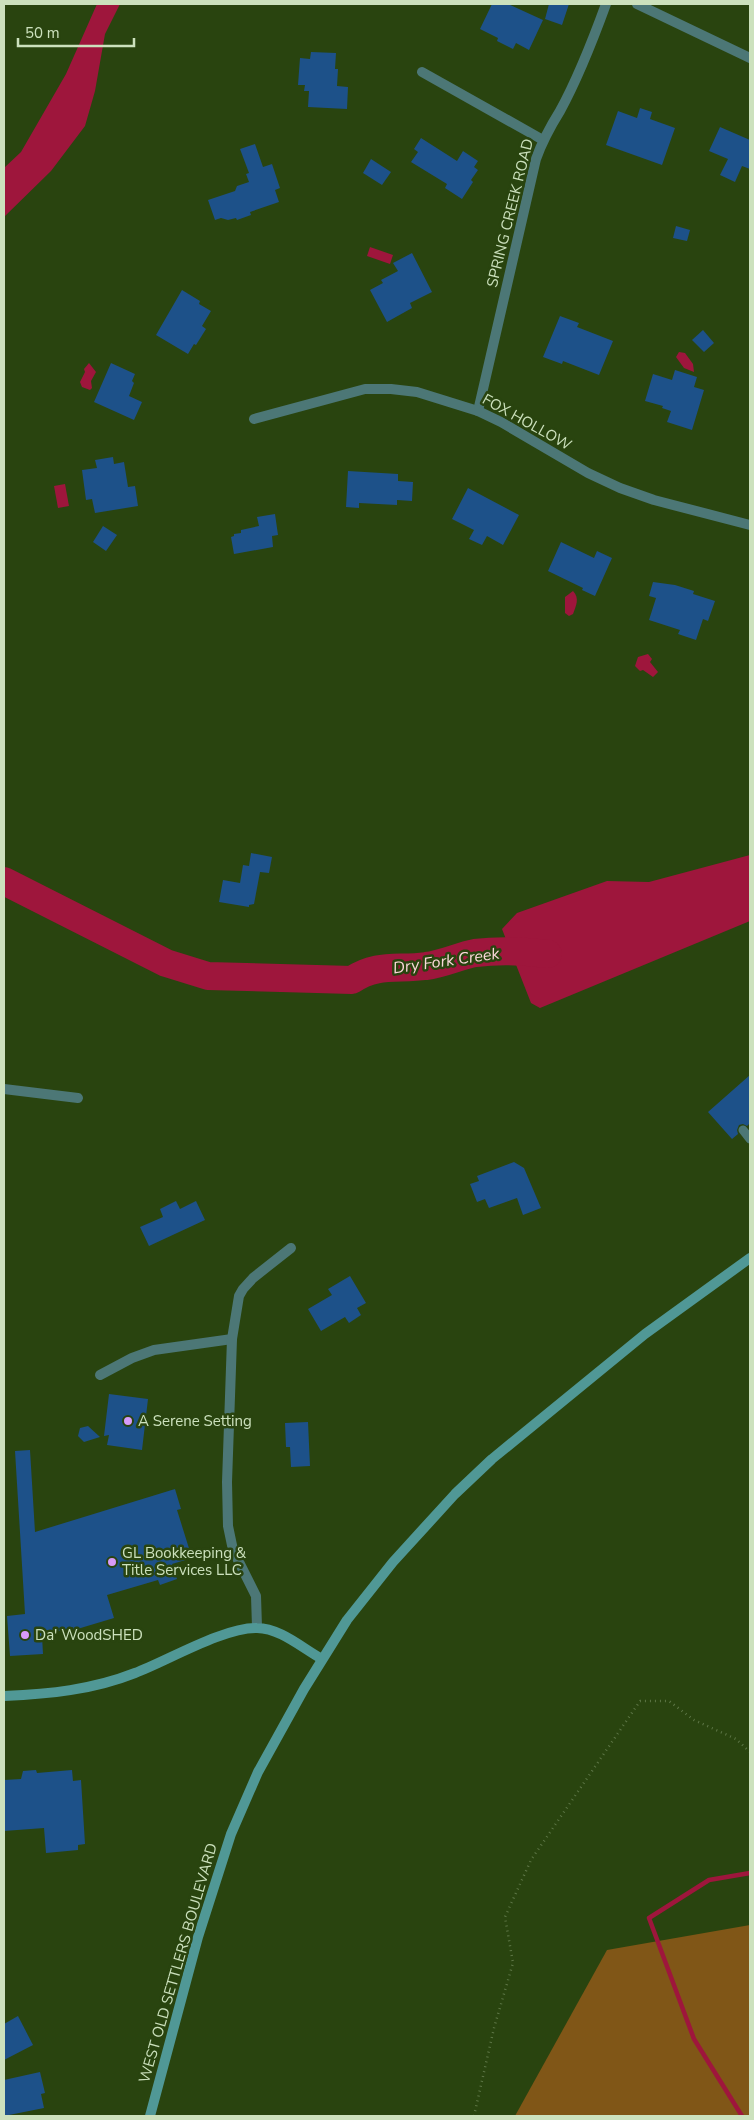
<svg xmlns="http://www.w3.org/2000/svg" width="754" height="2120" font-family="'Nunito Sans',sans-serif">
<style>
.green{fill:#805617}
.water{fill:#9e163c}
.lines{fill:none;stroke-linecap:round;stroke-linejoin:round}
.stream{stroke:#9e163c;stroke-width:4.5}
.river{stroke:#9e163c;stroke-width:28}
.building{fill:#1d5189}
.path{stroke:#5d7646;stroke-width:2.5;stroke-dasharray:1 4;stroke-linecap:butt}
.lane{stroke:#4c7776;stroke-width:9}
.street{stroke:#4c7776;stroke-width:10}
.secondary{stroke:#509896;stroke-width:10}
.poi-dot{fill:#d79bf9;stroke:#29440f;stroke-width:2}
.labels{text-anchor:middle;stroke-width:5;stroke-linejoin:round;paint-order:stroke}
.street-label{font-size:15px;fill:#cce1bd;stroke:#29440f}
.poi-label{font-size:15px;fill:#cce1bd;stroke:#29440f;text-anchor:start}
.water-label{font-size:16px;font-style:italic;fill:#fbd8da;stroke:#29440f}
</style>
<rect width="100%" height="100%" fill="#29440f"/>
<!-- green -->
<path class="green" d="M750 1925V2116H515L607 1950Z"/>
<!-- water -->
<g class="water">
<path d="M97 4H120L105 34 95 91 85 126 51 171 4 217V168L21 152 66 74Z"/>
<path d="M370 247 393 255 390 264 367 256Z"/>
<path d="M679 352 685 353 693 364 694 372 684 368 676 357Z"/>
<path d="M89 363 96 372 91 381 92 388 90 390 82 387 80 382 85 372 84 369Z"/>
<path d="M65 484 69 506 58 508 54 486Z"/>
<path d="M573 591C580 598 576 606 573 614L569 616 565 613V597Z"/>
<path d="M648 654 652 659 650 662 658 672 653 677 643 670 640 671 635 666 638 657Z"/>
<path d="M750 855V921L540 1008 531 1003 502 929 517 913 607 881 649 882Z"/>
</g>
<g class="lines">
<!-- stream -->
<path class="stream" d="M742 2116 694 2039 649 1918 709 1880 750 1873"/>
<!-- river -->
<path class="river" d="M4 881 166 963 208 976 352 980C377 963 398 970 426 966 443 964 459 956 475 953 499 950 524 951 548 954"/>
</g>
<!-- building -->
<g class="building">
<path d="M492 4H508L543 20 529 50 516 43 513 49 497 41 498 38 480 29Z"/>
<path d="M549 4H569L562 25 545 19Z"/>
<path d="M311 52 336 53 335 69H338L337 86 348 87 347 109 308 107 309 91H304L305 85H298L300 58 310 59Z"/>
<path d="M640 108 652 112 650 119 675 128 662 165 606 145 618 111 637 118Z"/>
<path d="M720 127 750 140V169L742 166 735 182 720 175 728 159 709 151Z"/>
<path d="M421 138 457 161 463 151 478 161 474 167 478 170 471 180 473 182 462 199 445 188 447 184 411 162 418 152 414 149Z"/>
<path d="M255 144 263 167 272 164 280 188 275 190 279 202 250 212 251 215 237 220 236 218 228 220 221 218 215 220 208 200 235 191 237 186 249 182 246 174 249 173 240 149Z"/>
<path d="M371 159 391 172 382 185 363 173Z"/>
<path d="M676 226 690 230 687 241 673 238Z"/>
<path d="M412 253 432 292 410 303 412 308 387 322 370 290 383 283 381 280 398 271 393 263Z"/>
<path d="M182 290 200 301 199 304 211 311 202 326 206 329 196 345 194 344 188 354 156 335Z"/>
<path d="M560 316 579 323 577 327 613 341 599 375 563 361 562 364 543 357Z"/>
<path d="M703 330 714 343 704 352 692 340Z"/>
<path d="M111 363 135 374 132 381 134 383 129 396 142 402 134 420 94 402Z"/>
<path d="M675 370 697 377 694 387 704 390 692 430 667 422 671 411 662 408 663 406 645 401 653 374 672 380Z"/>
<path d="M113 457 114 464 124 462 128 487 135 486 138 506 95 513 92 499 86 500 82 470 97 468 95 460Z"/>
<path d="M348 471 398 474V481L413 482 412 501 397 500V505L359 503V508L346 507Z"/>
<path d="M468 488 519 515 503 545 487 536 482 545 469 539 474 530 452 519Z"/>
<path d="M275 514 278 535 272 536 273 547 234 554 231 537 234 536V534L241 533V530L259 526 257 517Z"/>
<path d="M103 526 117 535 106 551 93 542Z"/>
<path d="M561 542 594 558 597 551 612 558 595 596 582 590 583 588 548 571Z"/>
<path d="M653 582 675 585 694 591 693 594 715 601 708 621 703 619 696 640 678 634 680 630 649 620 656 598 649 596Z"/>
<path d="M251 853 272 857 269 873 260 872 254 904 249 905V907L219 902 223 880 240 883 243 865 249 866Z"/>
<path d="M750 1075V1123L747 1126 743 1124 739 1125 737 1130 738 1134 732 1139 708 1112Z"/>
<path d="M514 1162 524 1168 541 1208 523 1215 517 1198 489 1208 485 1199 477 1202 470 1184 479 1181 477 1176Z"/>
<path d="M176 1201 180 1209 196 1201 205 1220 149 1246 140 1227 163 1217 160 1209Z"/>
<path d="M350 1276 366 1303 357 1308 361 1315 349 1323 345 1317 321 1331 308 1309 332 1295 328 1289Z"/>
<path d="M109 1394 148 1399 142 1450 107 1445 109 1435 104 1436Z"/>
<path d="M308 1422 310 1466 291 1467 290 1447H286L285 1423Z"/>
<path d="M88 1426 100 1437 84 1442 78 1436 80 1428Z"/>
<path d="M30 1450 35 1532 175 1489 181 1509 177 1510 192 1558 172 1564 177 1579 160 1585 158 1580 107 1595 114 1618 74 1630 73 1627 42 1636 43 1654 10 1656 7 1616 25 1614 15 1451Z"/>
<path d="M36 1770 37 1773 72 1770 73 1781 81 1780 85 1844 78 1845V1850L46 1853 44 1828 4 1831V1780L21 1779 23 1771Z"/>
<path d="M18 2016 33 2045 4 2060V2024Z"/>
<path d="M40 2072 45 2093 41 2094 44 2108 4 2116V2080Z"/>
</g>
<g class="lines">
<!-- path -->
<path class="path" d="M474 2116 494 2028 513 1963 505 1917 531 1860 640 1701H669L694 1720 736 1739 750 1752"/>
<!-- lane -->
<path class="lane" d="M743 1130 750 1139"/>
<!-- street -->
<g class="street">
<path d="M637 4 750 58"/>
<path d="M422 72 543 140"/>
<path d="M478 411 536 159C542 142 550 127 560 111 577 80 594 37 606 4"/>
<path d="M254 419 365 389H391L417 392 478 411 501 422 588 473 620 488 654 500 750 525"/>
<path d="M4 1089 78 1098"/>
<path d="M100 1375 132 1358 154 1350 232 1339"/>
<path d="M257 1627 256 1596 233 1550 228 1526 227 1482 232 1339 239 1296 243 1289 253 1278 291 1248"/>
</g>
<!-- secondary -->
<g class="secondary">
<path d="M4 1696C49 1694 92 1690 135 1673 167 1661 224 1627 257 1628 280 1628 302 1648 322 1659"/>
<path d="M150 2116 198 1937 231 1834 258 1772 304 1689 347 1620 393 1562 455 1494 492 1459 645 1334 750 1258"/>
</g>
</g>
<!-- markers -->
<g class="poi-dot">
<circle cx="128" cy="1421" r="5"/>
<circle cx="112" cy="1562" r="5"/>
<circle cx="25" cy="1635" r="5"/>
</g>
<g class="labels">
<!-- street labels -->
<g class="street-label">
<text transform="translate(510 213) rotate(-76)" y="5">SPRING CREEK ROAD</text>
<text transform="translate(527 422) rotate(29)" y="5">FOX HOLLOW</text>
<text transform="translate(178 1963) rotate(-74)" y="5">WEST OLD SETTLERS BOULEVARD</text>
</g>
<!-- poi labels -->
<g class="poi-label">
<text x="138" y="1426">A Serene Setting</text>
<text x="122" y="1558">GL Bookkeeping &amp;<tspan x="122" dy="17">Title Services LLC</tspan></text>
<text x="35" y="1640">Da' WoodSHED</text>
</g>
<!-- water labels -->
<g class="water-label">
<text transform="translate(446 960) rotate(-8)" y="6">Dry Fork Creek</text>
</g>
</g>
<!-- border -->
<rect width="754" height="2120" fill="none" stroke="#cce1bd" stroke-width="10"/>
<!-- scale -->
<path d="M18 38v8h116v-8" fill="none" stroke="#cce1bd" stroke-width="2.5"/>
<text x="25" y="38" font-size="15" fill="#cce1bd" stroke="#29440f" stroke-width="4" paint-order="stroke">50 m</text>
</svg>
